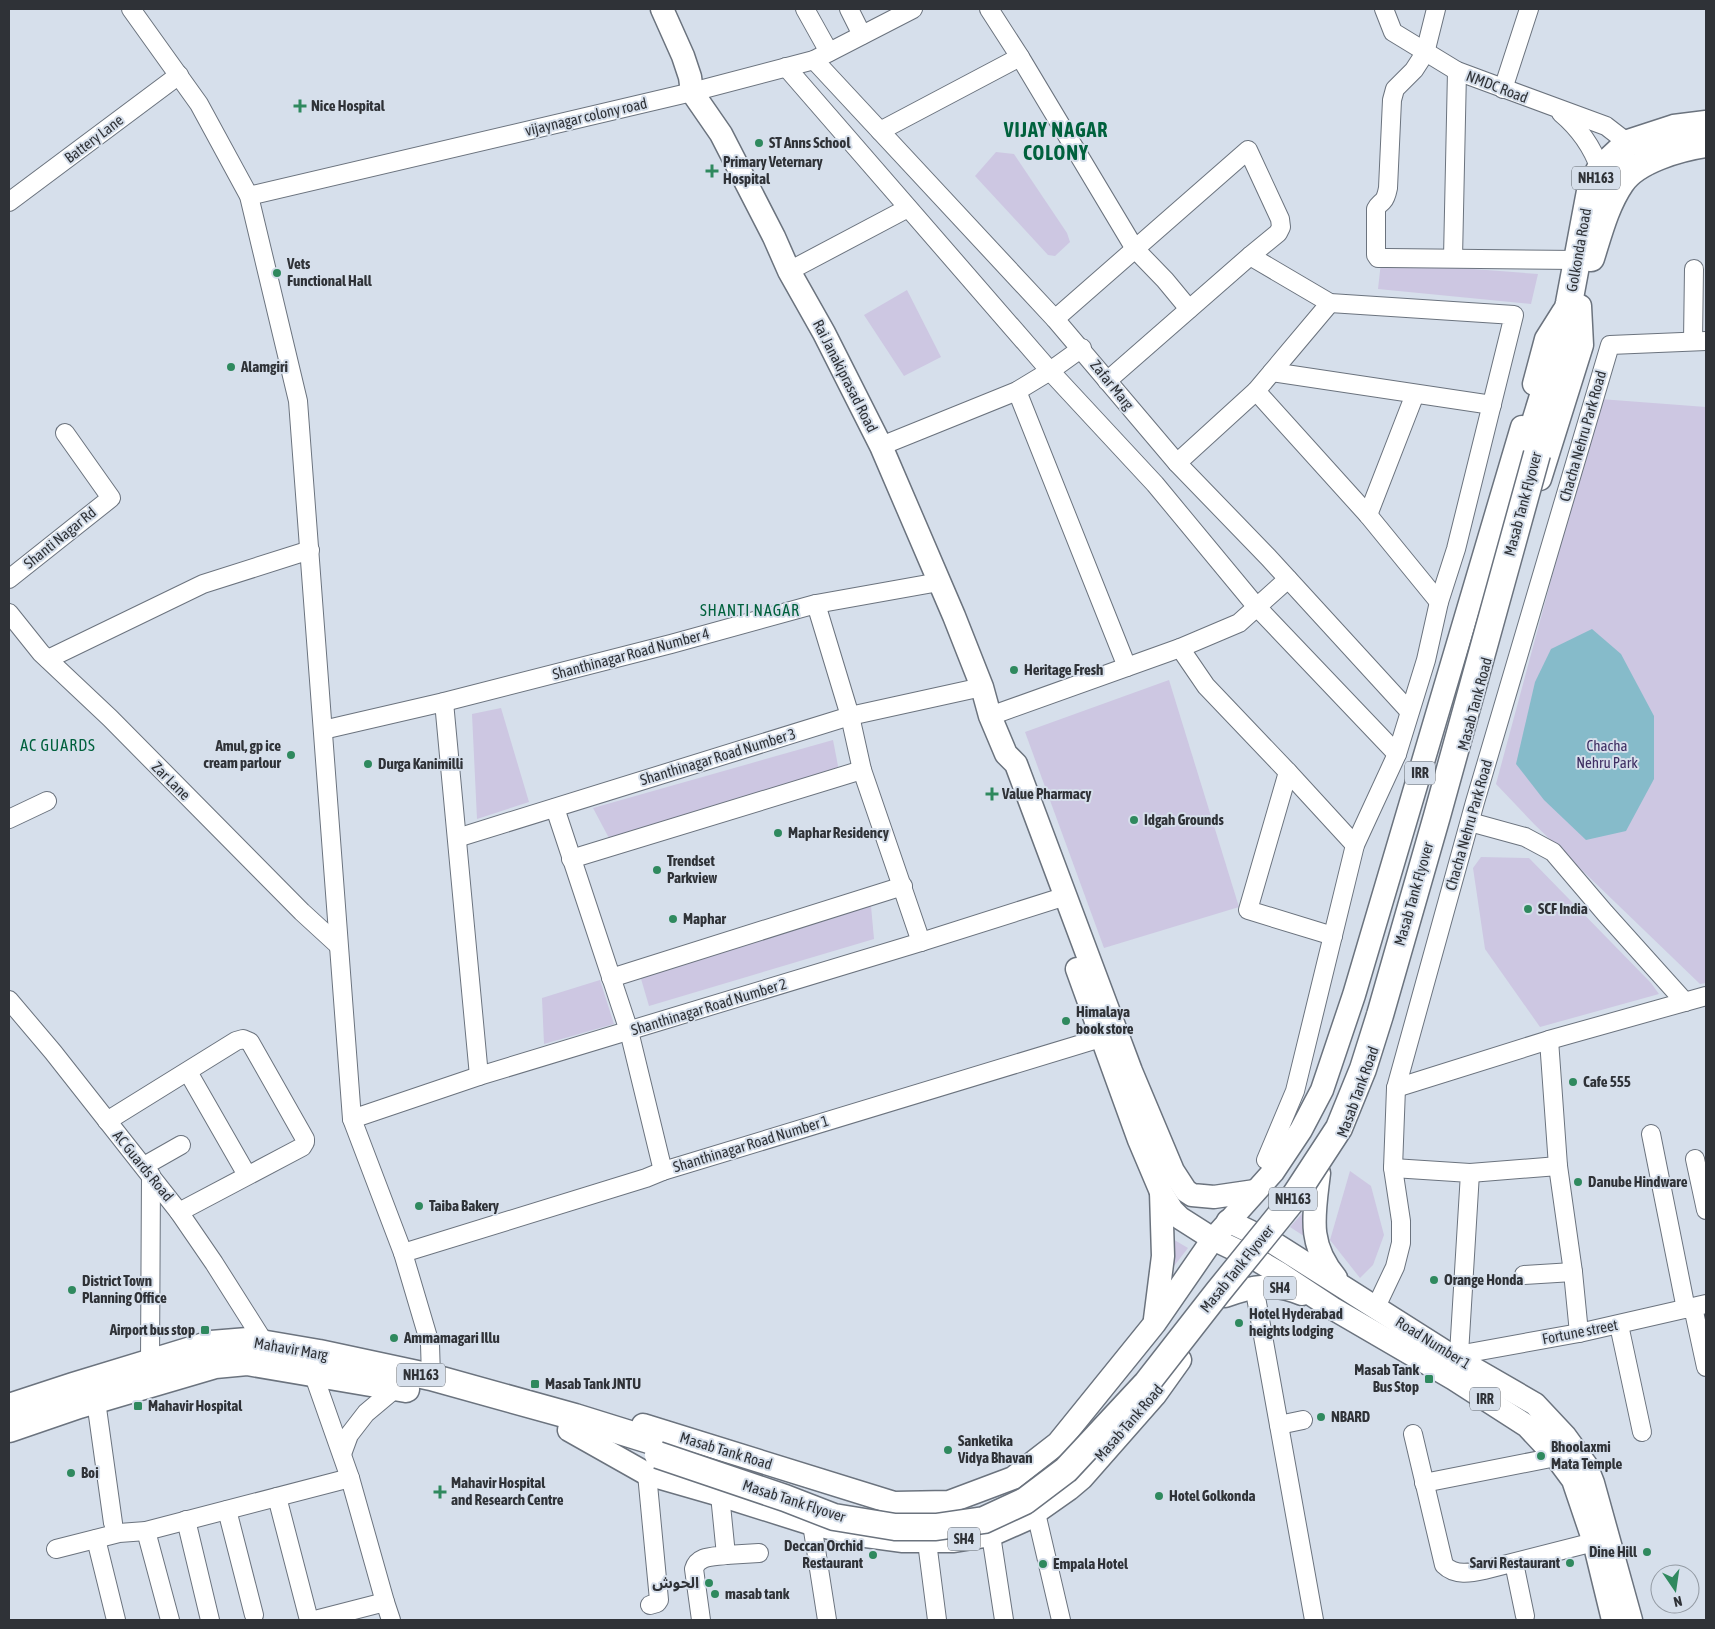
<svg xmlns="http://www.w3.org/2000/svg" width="1715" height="1629" font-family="'Asap Condensed','Noto Sans Arabic',sans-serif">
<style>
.green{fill:#cdc7e2}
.water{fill:#86bbca}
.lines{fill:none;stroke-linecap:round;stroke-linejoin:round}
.minor-casing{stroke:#6b737e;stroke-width:20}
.major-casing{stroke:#6b737e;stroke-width:25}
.highway-casing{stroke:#6b737e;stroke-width:29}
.minor{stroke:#fff;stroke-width:18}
.major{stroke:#fff;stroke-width:22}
.highway{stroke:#fff;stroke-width:26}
.highway-bridge-casing{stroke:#6b737e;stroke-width:29;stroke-linecap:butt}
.highway-bridge{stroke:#fff;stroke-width:26}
.poi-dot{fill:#2f895e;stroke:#d6dfeb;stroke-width:2}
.labels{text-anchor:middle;stroke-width:4;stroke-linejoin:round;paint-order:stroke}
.shield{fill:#d6dfeb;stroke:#61666d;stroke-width:1}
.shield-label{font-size:14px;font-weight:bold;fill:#2f3237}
.street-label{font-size:15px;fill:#2f3237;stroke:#d6dfeb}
.poi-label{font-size:15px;font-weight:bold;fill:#2f3237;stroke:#d6dfeb;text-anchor:start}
.park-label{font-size:15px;fill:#3f2f63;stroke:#d6dfeb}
.neighbourhood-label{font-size:16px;letter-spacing:1px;fill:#00613d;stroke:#d6dfeb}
.district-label{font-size:20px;font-weight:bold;letter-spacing:1px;fill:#00613d;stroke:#d6dfeb}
</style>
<rect width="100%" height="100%" fill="#d6dfeb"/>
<!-- green -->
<g class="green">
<path d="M996 152 1014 154 1067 233 1070 242 1055 256 1048 255 975 176Z"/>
<path d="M1381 262 1538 274 1531 304 1378 289Z"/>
<path d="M907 290 941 357 904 376 864 315Z"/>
<path d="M1600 399 1706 407V983L1700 984 1534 824 1496 784Z"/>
<path d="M1169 680 1239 907 1104 948 1025 732Z"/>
<path d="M501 708 529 802 477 819 472 714Z"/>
<path d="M833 740 839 771 610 840 593 808Z"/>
<path d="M1481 857 1529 858 1651 983 1659 994 1540 1027 1485 949 1473 868Z"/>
<path d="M871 906 874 939 649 1006 639 972Z"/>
<path d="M600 980 614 1024 544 1044 542 998Z"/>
<path d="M1350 1171 1371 1186 1384 1235 1373 1265 1360 1278 1330 1240Z"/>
<path d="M1308 1207 1310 1240 1290 1227Z"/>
<path d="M1171 1238 1188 1248 1174 1266Z"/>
</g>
<!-- water -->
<path class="water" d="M1592 629 1621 654 1654 716V779L1626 831 1586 840 1544 800 1516 764 1535 682 1551 649Z"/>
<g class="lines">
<!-- minor casing -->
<g class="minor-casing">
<g id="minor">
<path d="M131 9 199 104 249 196 298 401 352 1119 403 1253 430 1344 431 1377"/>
<path d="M805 9 829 52"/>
<path d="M849 9 862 35"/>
<path d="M989 9 1020 57 1135 249 1165 280 1189 309"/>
<path d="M1384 9 1393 32 1457 71 1606 126 1628 143"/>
<path d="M1436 9 1425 53 1414 70 1395 89 1392 100 1388 188C1387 193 1386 198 1383 201 1379 205 1378 205 1376 209V255L1378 258H1387L1577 260"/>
<path d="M814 60 1055 319 1177 463 1268 557 1409 711"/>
<path d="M786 67 1050 371 1155 484 1256 606 1397 754"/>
<path d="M1503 89 1529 9"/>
<path d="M1561 113C1580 129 1592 146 1600 169"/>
<path d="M880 131 1020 57"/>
<path d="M249 196 692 92 814 60 913 9"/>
<path d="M9 202 179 75"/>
<path d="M1250 256 1330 303 1514 315 1456 549 1439 602 1426 660 1397 754 1355 845 1295 1091 1266 1160"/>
<path d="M1453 258 1457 71"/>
<path d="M789 271 908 208"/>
<path d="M1055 319 1248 150 1280 219 1281 227 1278 233 1250 256 1107 381"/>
<path d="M1693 341 1694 269"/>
<path d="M1272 372 1492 405"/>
<path d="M1017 391 1127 667"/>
<path d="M1256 391 1368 515 1439 602"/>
<path d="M881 446 1017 391 1050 371 1082 348"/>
<path d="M1177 463 1256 391 1330 303"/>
<path d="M1368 515 1415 394"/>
<path d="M9 579 111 498 65 433"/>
<path d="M816 604 850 716 862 770 921 942"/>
<path d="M9 613 41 653 110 718 302 912 338 945"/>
<path d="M1180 648 1206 686 1288 772 1355 845"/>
<path d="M48 659 203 584 310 550"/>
<path d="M444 702 479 1076"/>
<path d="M990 716 1180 648 1239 623 1288 579"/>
<path d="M323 730 444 702 671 644 816 604 939 582"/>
<path d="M1288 772 1248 910 1333 936"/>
<path d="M555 808 629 1031 663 1171"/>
<path d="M9 819 47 801"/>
<path d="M1470 822 1525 837 1553 852 1605 913 1685 1002"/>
<path d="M457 838 850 716 982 687"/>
<path d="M571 859 862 770"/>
<path d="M611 978 903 886"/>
<path d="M9 1000 53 1052 179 1212 214 1263 264 1342"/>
<path d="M1549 1040 1558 1166 1573 1272 1579 1333"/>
<path d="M188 1072 247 1175"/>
<path d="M1396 1088 1549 1040 1706 996"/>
<path d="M352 1119 479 1076 921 942 1066 896"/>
<path d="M107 1121 236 1041 243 1039 250 1042 305 1139V1142L302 1147 179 1212"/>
<path d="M1651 1134 1686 1309"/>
<path d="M1695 1159 1706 1210"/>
<path d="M144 1166 181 1145"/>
<path d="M1393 1168 1470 1173 1459 1354"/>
<path d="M1470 1173 1558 1166"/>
<path d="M403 1253 646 1178 663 1171 1101 1038"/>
<path d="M1524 1275 1573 1272"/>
<path d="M1254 1286 1314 1620"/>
<path d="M1376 1307 1395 1267 1401 1243V1221L1393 1168 1396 1088 1475 802 1610 345 1706 341"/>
<path d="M1693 1307 1706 1367"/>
<path d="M1619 1325 1642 1432"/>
<path d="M1452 1356 1579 1333 1706 1304"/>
<path d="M150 1363 151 1175"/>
<path d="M313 1373 350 1478 385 1602 391 1620"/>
<path d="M96 1401 113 1523"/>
<path d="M1279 1425 1303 1420"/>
<path d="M1413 1434 1444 1565C1455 1576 1471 1573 1484 1570L1594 1542"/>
<path d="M342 1454 349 1435 366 1413 397 1387"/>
<path d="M647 1474 659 1600 657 1603 650 1605"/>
<path d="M1424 1483 1556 1457"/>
<path d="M277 1497 309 1620"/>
<path d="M227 1510 254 1615"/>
<path d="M1036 1513 1061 1620"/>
<path d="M186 1520 210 1620"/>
<path d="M812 1524 827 1620"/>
<path d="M146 1531 170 1620"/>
<path d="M991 1535 1004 1620"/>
<path d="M96 1539 116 1620"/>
<path d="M927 1542 937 1620"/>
<path d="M56 1549 119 1533 146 1531 350 1478"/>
<path d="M726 1555 759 1553"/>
<path d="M1514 1563 1525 1616"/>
<path d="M315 1620 385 1602"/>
<path d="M701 1620 694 1569C698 1555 714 1557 726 1555L720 1495"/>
</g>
</g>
<!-- major casing -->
<g class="major-casing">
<g id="major">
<path d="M662 9 683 56 690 77 692 92 721 134 774 237 789 271 824 333 881 446 954 616 982 687 990 716 1006 754 1016 764 1131 1071 1173 1171 1186 1191 1192 1195 1214 1197 1255 1191"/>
<path d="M1534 384 1546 339 1563 312"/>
<path d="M1540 479 1582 345 1580 306"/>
<path d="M1077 969 1139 1140 1161 1192 1172 1210 1180 1218 1213 1239 1257 1260 1279 1273 1332 1308 1454 1379 1527 1426 1556 1457 1573 1480 1594 1542 1613 1620"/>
<path d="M1319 1173C1314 1216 1307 1243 1336 1278"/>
<path d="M1228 1221 1272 1242 1452 1356 1535 1404 1565 1436 1586 1465 1593 1483 1631 1620"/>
<path d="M1225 1296C1252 1286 1275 1282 1302 1294"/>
<path d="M1155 1319 1163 1256 1161 1192"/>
<path d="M643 1425 894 1503 949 1502 1013 1478 1058 1443 1155 1323 1213 1239 1273 1172 1301 1130 1322 1090 1354 995 1522 427"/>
<path d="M569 1430 647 1474 720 1495 812 1524 866 1536 903 1541H954L991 1535 1025 1520 1069 1489 1082 1478 1155 1395 1180 1360"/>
</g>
</g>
<!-- highway casing -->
<g class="highway-casing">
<g id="highway">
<path d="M1591 258C1599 233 1606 205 1621 183 1636 160 1680 148 1706 144"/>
<path d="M1526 451 1560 341 1569 303 1591 186 1600 169 1628 143 1674 128 1706 124"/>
<path d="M9 1407 73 1386 211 1344 248 1341 319 1353 431 1377 575 1417 665 1445"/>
<path d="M9 1429 79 1405 215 1365 247 1362 406 1389"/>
</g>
</g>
<!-- minor -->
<use href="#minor" class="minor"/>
<!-- major -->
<use href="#major" class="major"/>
<!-- highway -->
<use href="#highway" class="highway"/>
<!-- highway-bridge casing -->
<g class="highway-bridge-casing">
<path id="highway-bridge" d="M658 1455 785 1498 834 1517 895 1527H936L984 1520 1025 1501 1066 1470 1147 1383 1218 1292 1290 1203 1339 1128 1363 1069 1380 1015 1437 816 1537 454"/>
</g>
<!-- highway-bridge -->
<use href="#highway-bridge" class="highway-bridge"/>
</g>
<!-- markers -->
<g class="poi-dot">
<path d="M297.5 98.5h5v5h5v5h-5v5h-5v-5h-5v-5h5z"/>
<circle cx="759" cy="143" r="5"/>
<path d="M709.5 163.5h5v5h5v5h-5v5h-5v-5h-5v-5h5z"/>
<circle cx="277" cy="273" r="5"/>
<circle cx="231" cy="367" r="5"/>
<circle cx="1014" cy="670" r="5"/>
<circle cx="291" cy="755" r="5"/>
<circle cx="368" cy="764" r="5"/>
<path d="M989.5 786.5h5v5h5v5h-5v5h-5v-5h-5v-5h5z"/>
<circle cx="1134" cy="820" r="5"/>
<circle cx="778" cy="833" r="5"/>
<circle cx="657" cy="870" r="5"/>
<circle cx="1528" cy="909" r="5"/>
<circle cx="673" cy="919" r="5"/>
<circle cx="1066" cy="1021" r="5"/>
<circle cx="1573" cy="1082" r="5"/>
<circle cx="1578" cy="1182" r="5"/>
<circle cx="419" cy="1206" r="5"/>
<circle cx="1434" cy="1280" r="5"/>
<circle cx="72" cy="1290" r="5"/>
<circle cx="1239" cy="1323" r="5"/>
<rect x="200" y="1325" width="10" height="10" rx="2.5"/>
<circle cx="394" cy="1338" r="5"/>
<rect x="1424" y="1374" width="10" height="10" rx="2.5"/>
<rect x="530" y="1379" width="10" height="10" rx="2.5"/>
<rect x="133" y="1401" width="10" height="10" rx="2.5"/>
<circle cx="1321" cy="1417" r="5"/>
<circle cx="948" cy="1450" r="5"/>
<circle cx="1541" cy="1456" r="5"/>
<circle cx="71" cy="1473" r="5"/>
<path d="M437.5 1484.5h5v5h5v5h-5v5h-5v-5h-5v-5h5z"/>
<circle cx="1159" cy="1496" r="5"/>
<circle cx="1647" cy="1552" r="5"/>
<circle cx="873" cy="1555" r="5"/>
<circle cx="1570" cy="1563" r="5"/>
<circle cx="1043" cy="1564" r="5"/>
<circle cx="709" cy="1583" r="5"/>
<circle cx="715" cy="1594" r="5"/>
</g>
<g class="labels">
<!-- shield labels -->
<g class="shield">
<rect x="1572" y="166.5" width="48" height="23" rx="4"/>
<rect x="1405" y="761.5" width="30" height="23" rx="4"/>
<rect x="1269" y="1187.5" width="48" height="23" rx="4"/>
<rect x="1264" y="1276.5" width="32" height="23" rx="4"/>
<rect x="397" y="1363.5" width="48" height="23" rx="4"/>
<rect x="1470" y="1387.5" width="30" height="23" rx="4"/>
<rect x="948" y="1527.5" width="32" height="23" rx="4"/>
</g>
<g class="shield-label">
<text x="1596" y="183">NH163</text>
<text x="1420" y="778">IRR</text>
<text x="1293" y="1204">NH163</text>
<text x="1280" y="1293">SH4</text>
<text x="421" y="1380">NH163</text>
<text x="1485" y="1404">IRR</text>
<text x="964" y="1544">SH4</text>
</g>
<!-- street labels -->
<g class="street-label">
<text transform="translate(1497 87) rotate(21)" y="5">NMDC Road</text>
<text transform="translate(586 117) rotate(-13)" y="5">vijaynagar colony road</text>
<text transform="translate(94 139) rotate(-37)" y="5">Battery Lane</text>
<text transform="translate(1579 250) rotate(-80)" y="5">Golkonda Road</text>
<text transform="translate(845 376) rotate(63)" y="5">Rai Janakiprasad Road</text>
<text transform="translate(1112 385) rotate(51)" y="5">Zafar Marg</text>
<text transform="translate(1583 436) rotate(-74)" y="5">Chacha Nehru Park Road</text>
<text transform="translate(1523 504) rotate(-75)" y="5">Masab Tank Flyover</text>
<text transform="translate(60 538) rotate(-39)" y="5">Shanti Nagar Rd</text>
<text transform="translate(631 654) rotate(-15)" y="5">Shanthinagar Road Number 4</text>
<text transform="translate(1475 704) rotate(-75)" y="5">Masab Tank Road</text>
<text transform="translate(718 757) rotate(-17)" y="5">Shanthinagar Road Number 3</text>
<text transform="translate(171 781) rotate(45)" y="5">Zar Lane</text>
<text transform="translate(1469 825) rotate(-74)" y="5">Chacha Nehru Park Road</text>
<text transform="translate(1414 894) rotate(-74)" y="5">Masab Tank Flyover</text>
<text transform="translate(709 1007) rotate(-17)" y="5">Shanthinagar Road Number 2</text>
<text transform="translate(1358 1092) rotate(-70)" y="5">Masab Tank Road</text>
<text transform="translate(751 1144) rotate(-17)" y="5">Shanthinagar Road Number 1</text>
<text transform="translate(143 1166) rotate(51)" y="5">AC Guards Road</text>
<text transform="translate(1237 1269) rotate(-51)" y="5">Masab Tank Flyover</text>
<text transform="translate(1580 1332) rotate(-11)" y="5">Fortune street</text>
<text transform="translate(1433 1343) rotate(32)" y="5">Road Number 1</text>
<text transform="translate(291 1349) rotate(10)" y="5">Mahavir Marg</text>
<text transform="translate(1129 1423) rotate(-49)" y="5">Masab Tank Road</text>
<text transform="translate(726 1451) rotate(17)" y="5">Masab Tank Road</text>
<text transform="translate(794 1501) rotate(18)" y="5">Masab Tank Flyover</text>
</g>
<!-- poi labels -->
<g class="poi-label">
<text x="311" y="111">Nice Hospital</text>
<text x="769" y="148">ST Anns School</text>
<text x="723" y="167">Primary Veternary<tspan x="723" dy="17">Hospital</tspan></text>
<text x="287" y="269">Vets<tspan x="287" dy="17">Functional Hall</tspan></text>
<text x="241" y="372">Alamgiri</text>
<text x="1024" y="675">Heritage Fresh</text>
<text x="281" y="751" text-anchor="end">Amul, gp ice<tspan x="281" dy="17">cream parlour</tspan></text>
<text x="378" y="769">Durga Kanimilli</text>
<text x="1002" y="799">Value Pharmacy</text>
<text x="1144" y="825">Idgah Grounds</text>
<text x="788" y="838">Maphar Residency</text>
<text x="667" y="866">Trendset<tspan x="667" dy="17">Parkview</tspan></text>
<text x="1538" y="914">SCF India</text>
<text x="683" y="924">Maphar</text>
<text x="1076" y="1017">Himalaya<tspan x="1076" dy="17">book store</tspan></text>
<text x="1583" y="1087">Cafe 555</text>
<text x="1588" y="1187">Danube Hindware</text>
<text x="429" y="1211">Taiba Bakery</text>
<text x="1444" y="1285">Orange Honda</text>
<text x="82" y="1286">District Town<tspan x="82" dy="17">Planning Office</tspan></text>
<text x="1249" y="1319">Hotel Hyderabad<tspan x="1249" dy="17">heights lodging</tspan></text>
<text x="195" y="1335" text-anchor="end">Airport bus stop</text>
<text x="404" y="1343">Ammamagari Illu</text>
<text x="1419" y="1375" text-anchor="end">Masab Tank<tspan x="1419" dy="17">Bus Stop</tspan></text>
<text x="545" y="1389">Masab Tank JNTU</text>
<text x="148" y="1411">Mahavir Hospital</text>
<text x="1331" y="1422">NBARD</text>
<text x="958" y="1446">Sanketika<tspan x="958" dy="17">Vidya Bhavan</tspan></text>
<text x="1551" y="1452">Bhoolaxmi<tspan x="1551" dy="17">Mata Temple</tspan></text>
<text x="81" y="1478">Boi</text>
<text x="451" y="1488">Mahavir Hospital<tspan x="451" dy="17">and Research Centre</tspan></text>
<text x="1169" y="1501">Hotel Golkonda</text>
<text x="863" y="1551" text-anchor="end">Deccan Orchid<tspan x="863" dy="17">Restaurant</tspan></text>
<text x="1637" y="1557" text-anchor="end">Dine Hill</text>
<text x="1560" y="1568" text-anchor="end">Sarvi Restaurant</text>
<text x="1053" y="1569">Empala Hotel</text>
<text x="699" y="1588" text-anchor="end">الحوش</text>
<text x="725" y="1599">masab tank</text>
</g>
<!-- park labels -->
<g class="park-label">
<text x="1607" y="751">Chacha<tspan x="1607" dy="17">Nehru Park</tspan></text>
</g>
<!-- neighbourhood labels -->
<g class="neighbourhood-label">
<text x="750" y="616">SHANTI NAGAR</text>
<text x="58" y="751">AC GUARDS</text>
</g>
<!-- district labels -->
<g class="district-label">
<text x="1056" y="137">VIJAY NAGAR<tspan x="1056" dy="23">COLONY</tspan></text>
</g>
</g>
<!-- border -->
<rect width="1715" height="1629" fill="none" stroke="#2f3237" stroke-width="20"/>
<!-- north arrow -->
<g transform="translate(1675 1589) rotate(167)"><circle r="24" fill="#d6dfeb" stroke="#939aa3"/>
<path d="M0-4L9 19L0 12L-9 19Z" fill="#2f895e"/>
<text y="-8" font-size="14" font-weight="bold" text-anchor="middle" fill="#2f3237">N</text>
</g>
</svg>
